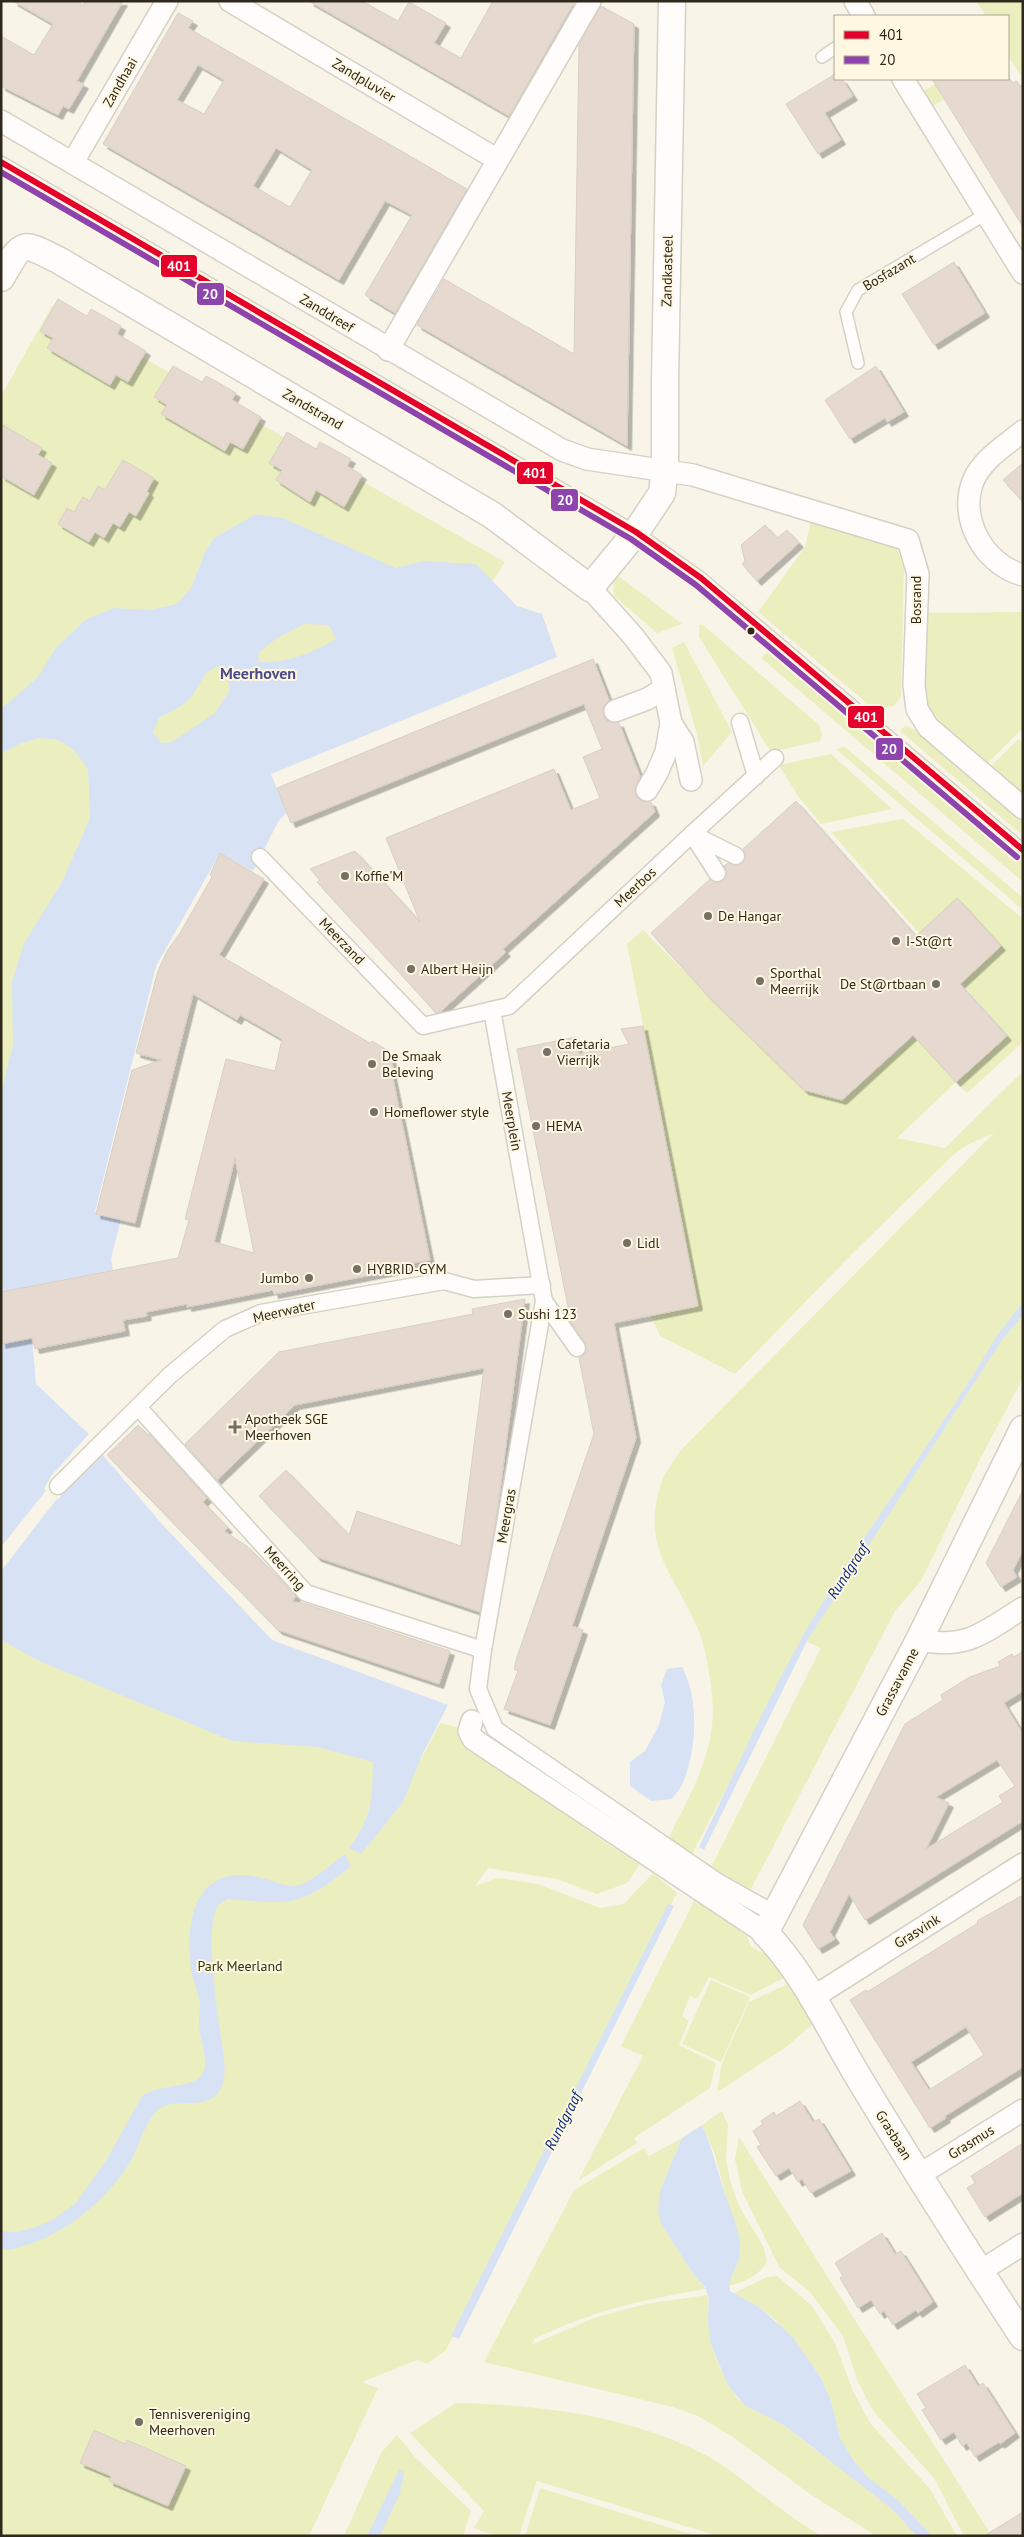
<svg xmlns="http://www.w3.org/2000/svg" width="1024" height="2537" font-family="'PT Sans',sans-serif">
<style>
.green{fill:#ebefbf}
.water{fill:#d8e2f5;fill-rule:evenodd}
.pier{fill:#f8f4e8}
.building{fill:#e6dad0;stroke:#d8cfc6;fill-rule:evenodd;filter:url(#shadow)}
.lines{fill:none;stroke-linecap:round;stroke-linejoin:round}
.service-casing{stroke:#d5d1c5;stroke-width:14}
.pedestrian-casing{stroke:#d5d1c5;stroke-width:19}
.minor-casing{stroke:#d5d1c5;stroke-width:24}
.tertiary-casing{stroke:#d5d1c5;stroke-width:29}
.service{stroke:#fefdfc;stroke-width:11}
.pedestrian{stroke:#fefdfc;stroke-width:16}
.minor{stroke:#fefdfc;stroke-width:21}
.tertiary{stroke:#fefdfc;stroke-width:26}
.bus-1-casing{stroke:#fff7e1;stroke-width:10}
.bus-2-casing{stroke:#fff7e1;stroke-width:10}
.bus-1{stroke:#e4002b;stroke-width:6}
.bus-2{stroke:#8e44ad;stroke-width:6}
.bus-dot{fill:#2e291b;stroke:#fff7e1;stroke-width:2}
.poi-dot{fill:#757063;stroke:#fff7e1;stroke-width:2}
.labels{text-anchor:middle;stroke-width:4;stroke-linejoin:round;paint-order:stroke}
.street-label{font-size:14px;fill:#2e291b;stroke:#fff7e1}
.poi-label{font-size:14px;fill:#2e291b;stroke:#fff7e1;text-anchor:start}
.park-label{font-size:14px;fill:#31350e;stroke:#fff7e1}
.water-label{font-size:15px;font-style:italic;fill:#062c80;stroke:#fff7e1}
.quarter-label{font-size:16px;font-weight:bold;fill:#4c4d8b;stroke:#fff7e1}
.line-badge{stroke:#fff7e1;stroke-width:2}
.badge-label{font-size:14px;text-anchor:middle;font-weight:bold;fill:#fff}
</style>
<defs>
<filter id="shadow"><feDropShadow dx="4.5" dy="4.5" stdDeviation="0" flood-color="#0004"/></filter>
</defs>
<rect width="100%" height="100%" fill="#f8f4e8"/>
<!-- green -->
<g class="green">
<path d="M976 1H1023V79L1010 59 1008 60V16H986Z"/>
<path d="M944 79H977L930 108 920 93Z"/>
<path d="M52 306 505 562 478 602 287 680 1 1202V396Z"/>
<path d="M812 517 896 546 904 568 901 697 894 706 874 709 758 612 805 547Z"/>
<path d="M616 574 682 624 657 633 614 596 613 582Z"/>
<path d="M1023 612V728L985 766 924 705 923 682 927 613Z"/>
<path d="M702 624 819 725 822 734 820 741 771 752 699 637V625Z"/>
<path d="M684 642 732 732 703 766 697 734 672 648Z"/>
<path d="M770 650 1023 864V882L761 658Z"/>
<path d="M906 725 921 734 1023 820V836L900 731Z"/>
<path d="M1018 739 1023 743V799L987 770Z"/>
<path d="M845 747 1023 898V910L836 749Z"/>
<path d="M831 754 892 809 821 824 798 796 779 765Z"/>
<path d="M903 819 1023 919V1042L967 1093 956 1082 897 1138 945 1148 1023 1071V1378L979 1461 921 1581 895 1611 734 1922 744 1927 751 1947 772 1957 786 1977 751 1995 709 1977 697 1999 690 1996 682 2016 689 2021 679 2045 716 2063 710 2088 634 2138 637 2143 578 2181 643 2056 621 2046 821 1648 804 1640 692 1854 668 1839C689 1797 712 1759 713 1711 713 1691 706 1647 698 1629 675 1574 640 1549 661 1484 664 1473 674 1461 680 1451L994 1133 969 1144 953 1155 852 1254 735 1374 660 1336 651 1316 698 1306 627 944 643 930 804 1090 844 1099 914 1036 956 1082 1007 1035 831 832Z"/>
<path d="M1 1535 419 1763 440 1723 457 1727 466 1742 599 1838 640 1864 627 1883 597 1894 557 1879 488 1868 475 1886 498 1878 538 1884 600 1908 624 1904 653 1873 677 1893 446 2350 427 2364 417 2360 362 2382 378 2388 309 2536H1Z"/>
<path d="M711 1980 750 1997 721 2062 682 2044Z"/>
<path d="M790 1983 815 2022 785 2048 717 2092 722 2063 749 2002Z"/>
<path d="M722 2111 728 2125 726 2159 730 2180 738 2204 764 2248 767 2262C760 2275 742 2283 729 2286 730 2274 739 2264 740 2251L715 2155 702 2125Z"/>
<path d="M739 2137 992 2536H964L934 2478 874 2412 857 2380 843 2336 810 2292 779 2267 742 2191 735 2159Z"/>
<path d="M682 2138 660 2191 659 2217 696 2278 706 2289C640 2300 595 2310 534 2339L533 2344 594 2318 645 2304 708 2295 711 2345 720 2368 737 2398 744 2405 784 2425 819 2453 840 2438 836 2424 777 2321 759 2307 732 2294 767 2277 777 2276 812 2306 835 2343 852 2389 870 2423 930 2489 957 2536H876L810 2494 733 2437 698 2416 673 2407 484 2362 574 2190 644 2148 649 2156Z"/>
<path d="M456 2403C544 2405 639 2416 716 2461 730 2469 743 2481 756 2490 777 2507 799 2522 821 2536H718L537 2481 519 2536H496L474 2528 484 2511 410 2433Z"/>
<path d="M397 2435 415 2457 471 2511 463 2536H344L381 2453Z"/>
<path d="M540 2488 697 2536H525Z"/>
</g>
<!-- water -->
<g class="water">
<path d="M256 514 283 518 396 568 423 561 476 564 517 606 542 614 557 657 271 774 287 812 278 822 253 871 220 853 156 966 95 1212 121 1219 111 1259 113 1270 1 1292V1094L13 1045 12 982 24 943 62 882 90 818 88 769 75 751 59 740 39 738 19 744 1 754V709L38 677 55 649 85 620 114 608 149 610 177 604 191 588 206 550 214 538ZM304 624 329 625 336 639C313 653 285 664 258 662L259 652 277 638ZM217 666 226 674 230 690 215 713 172 742 161 743 153 732 159 718 181 706 192 696 206 673Z"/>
<path d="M1023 1302V1315L1002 1340 808 1639 704 1850 699 1847C739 1763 777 1676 826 1597 881 1509 944 1426 996 1337Z"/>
<path d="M32 1338 36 1384 89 1434 51 1476 44 1489 59 1499 66 1488 102 1454 161 1523 272 1640 448 1705 423 1753 403 1802 361 1854 349 1848C373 1816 372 1800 373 1762L318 1747 232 1741 39 1661 1 1640V1344Z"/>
<path d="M682 1667C699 1698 697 1747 684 1780 682 1787 676 1793 672 1799L651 1801 630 1786V1762L645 1751 659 1725 665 1702 661 1685 667 1669Z"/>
<path d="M345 1854 351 1866C301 1908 289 1904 227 1899 225 1901 220 1903 218 1906 204 1926 217 2011 221 2037 223 2052 227 2068 223 2083 214 2114 177 2097 161 2108 144 2119 140 2148 129 2164 105 2201 66 2234 23 2246 16 2248 9 2251 1 2249V2231L16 2232 36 2227 52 2220 76 2203 107 2159 142 2096C159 2083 196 2089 203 2073 209 2060 200 2041 199 2027 198 2020 200 2012 200 2005 199 1992 192 1980 191 1968 188 1942 188 1903 210 1885 227 1871 252 1874 272 1881 279 1883 286 1886 294 1886 309 1885 332 1863 345 1854Z"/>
<path d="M668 1904 674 1906 459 2339 451 2336Z"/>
<path d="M702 2125C712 2147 717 2169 724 2191 730 2211 741 2229 740 2251 740 2266 727 2276 730 2291L759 2307 793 2337 821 2378 831 2401 840 2438 853 2460 869 2478 898 2500 932 2536H917L892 2509 784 2425 744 2405 728 2385 711 2345 708 2321 709 2298 705 2287 696 2278 661 2224 658 2211 660 2191 682 2138Z"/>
<path d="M399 2470 404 2472 400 2493 380 2536H367Z"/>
</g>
<!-- pier -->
<path class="pier" d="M48 1488 60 1495 1 1571V1547Z"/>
<!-- building -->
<g class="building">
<path d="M13 1H76L83 5 85 1H123L77 81 84 84 69 109 63 106 58 115 1 86V36L34 55 53 24Z"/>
<path d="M309 1H362L398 21 409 2 446 23 434 43 461 58 493 1H575L509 116Z"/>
<path d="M601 6 634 24 627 446 417 325 444 279 574 354 579 45Z"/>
<path d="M178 13 193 21 188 28 467 189 395 313 365 295 412 215 385 201 339 280 103 144ZM198 65 224 80 204 114 177 100ZM276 148 312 170 290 207 253 186Z"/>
<path d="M835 74V79H842L853 96 825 113 841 140 818 154 786 104Z"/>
<path d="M932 79H1010L1013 83 1017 81 1023 91V227Z"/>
<path d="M954 262 985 313 934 345 902 294Z"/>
<path d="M58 299 87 316 91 309 121 326 117 334 146 351 128 382 116 375 110 385 47 348 53 338 40 331Z"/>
<path d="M173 366 202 382 206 376 221 384 236 393 232 400 261 417 243 449 230 442 225 451 161 414 167 405 154 397Z"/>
<path d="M876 366 904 412 887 422 885 418 850 439 825 400Z"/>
<path d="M1 424 42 448 38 455 52 463 34 495 1 476Z"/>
<path d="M287 432 316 449 320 442 351 459 347 466 362 475 344 507 316 490 310 502 276 480 282 470 269 463Z"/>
<path d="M123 460 154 478 147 491 149 493 136 516 129 512 120 527 113 523 104 538 95 532 89 542 58 524 67 508 74 512 83 497 90 501 98 486 105 490Z"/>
<path d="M1023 463V502L1003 480Z"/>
<path d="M765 525 777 538 787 530 799 543 757 581 742 564 745 561 741 545Z"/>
<path d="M593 659 609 700 603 708 604 716 607 721 619 723 640 776 635 789 636 796 641 801 651 802 655 812 503 949 506 952 440 1012 436 1013 317 882 320 880 310 869 355 851 420 922 386 838 554 769 571 810 600 798 583 757 602 749 584 704 291 823 277 788Z"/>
<path d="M796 801 916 936 957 898 1001 946 960 984 1007 1036 956 1082 913 1035 842 1100 804 1090 708 996 651 933 710 879 717 883 723 881 727 873 724 866 728 863 736 866 742 864 746 856 743 849Z"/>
<path d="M220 853 264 879 219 955 370 1043 372 1041 390 1052 394 1073 392 1074 430 1260 407 1264V1268L274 1294 273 1290 187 1307V1304L146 1312 147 1316 123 1320 125 1331 35 1349 32 1338 1 1344V1292L178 1258 189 1220 185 1219 226 1059 275 1071 282 1039 240 1015 237 1020 193 994 135 1223 96 1214 132 1070 161 1060 136 1053 158 971 167 951 180 933 212 877 210 875ZM235 1158 254 1253 214 1242Z"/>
<path d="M643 1026 698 1306 614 1323 636 1438 572 1626 583 1630 550 1725 504 1709 518 1671 514 1669 517 1657 594 1434 579 1358 586 1353 587 1347 571 1322 517 1049 576 1037 579 1054 629 1044 621 1029Z"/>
<path d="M525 1299 497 1513 480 1612 317 1557 259 1496 286 1470 349 1535 357 1511 461 1546 484 1368 295 1405 217 1480 185 1444 279 1352 473 1314 472 1309Z"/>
<path d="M138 1425 149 1436V1434L207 1498 203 1502 228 1528 224 1531 248 1547 296 1596 292 1602 303 1603 450 1651 439 1684 278 1630 107 1455Z"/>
<path d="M1023 1490V1550L1013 1570 1017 1577 1001 1587 986 1563Z"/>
<path d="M1023 1651V1691L1004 1703 1023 1734V1821L865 1920 849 1894 830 1932 835 1939 818 1949 803 1925 905 1724 943 1700 941 1695 947 1691 970 1677 1000 1666 998 1662 1012 1654 1014 1657ZM997 1760 1015 1786 999 1796 1003 1802 926 1849 949 1803 936 1797Z"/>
<path d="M1023 1895V2067L945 2116 946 2118 930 2128 850 2000 866 1990 867 1992 978 1923 977 1921ZM966 2027 984 2055 929 2090 911 2062Z"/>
<path d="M800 2101 813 2122 819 2119 851 2171 811 2193 802 2179 798 2182 789 2168 776 2176 757 2147 761 2145 753 2131 763 2124 761 2121 774 2112 776 2116Z"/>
<path d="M1023 2143V2193L985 2217 967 2188 975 2183 971 2176Z"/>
<path d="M882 2233 895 2254 901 2251 933 2302 918 2313 916 2310 893 2325 884 2311 880 2314 871 2300 858 2308 840 2278 843 2276 835 2263Z"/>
<path d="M965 2365 978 2386 983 2383 1015 2433 1000 2444 999 2442 975 2457 967 2443 962 2446 954 2432 941 2440 922 2410 926 2408 917 2394Z"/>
<path d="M94 2430 125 2444 127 2440 186 2466 168 2506 109 2481 111 2476 80 2463Z"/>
<path d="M1023 2512V2536H984Z"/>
</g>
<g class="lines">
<!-- service casing -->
<g class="service-casing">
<g id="service">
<path d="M822 57 835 48"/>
<path d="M1 162 636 532 701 578 1023 850"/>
<path d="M858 363 846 312 858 290 986 214"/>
</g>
</g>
<!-- pedestrian casing -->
<g class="pedestrian-casing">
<g id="pedestrian">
<path d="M740 722 756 776"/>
<path d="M692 834 736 856"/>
<path d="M692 834 717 873"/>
<path d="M260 857 423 1026 492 1010 544 1301 483 1650 478 1689 495 1729 718 1882 775 1914"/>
<path d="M492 1010 509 1006 692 834 775 758"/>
<path d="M544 1301 577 1348"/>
<path d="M138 1407 306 1593 483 1650"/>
<path d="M58 1486 169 1376 225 1329 261 1313 444 1281 474 1289 542 1285"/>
</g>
</g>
<!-- minor casing -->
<g class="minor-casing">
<g id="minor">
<path d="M230 1 498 160"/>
<path d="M855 1 864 16"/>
<path d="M903 79 1023 273"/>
<path d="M1 121 562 450 587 459 693 475 908 540 918 574 914 685 917 709 928 727 1023 808"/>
<path d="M73 162 167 1"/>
<path d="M388 350 590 1"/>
<path d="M1023 431C1007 444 983 459 974 479 957 517 984 565 1023 575"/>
<path d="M590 588 633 636 661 673 671 723 666 752 657 773 647 790"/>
<path d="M615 711 647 699 664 689"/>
<path d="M671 723 683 742 691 780"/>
<path d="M919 1640C967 1650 984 1632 1023 1608"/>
<path d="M472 1721 469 1731 473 1739 765 1933"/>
<path d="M812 1998 1023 1864"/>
<path d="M919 2175 1023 2110"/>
<path d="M979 2272 1023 2244"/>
</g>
</g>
<!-- tertiary casing -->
<g class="tertiary-casing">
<g id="tertiary">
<path d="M1 278C23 240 21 241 60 261L492 515 590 588 636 532 662 493 665 469V381L672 1"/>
<path d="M1023 1429 919 1640 765 1933C803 1971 831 2032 859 2078 912 2166 967 2252 1023 2337"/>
</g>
</g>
<!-- service -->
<use href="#service" class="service"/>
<!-- pedestrian -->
<use href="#pedestrian" class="pedestrian"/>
<!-- minor -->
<use href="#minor" class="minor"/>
<!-- tertiary -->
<use href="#tertiary" class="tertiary"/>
<!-- bus-1 casing -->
<g class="bus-1-casing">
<path id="bus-1" d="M1 162 636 532 701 578 1023 850"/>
</g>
<!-- bus-2 casing -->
<g class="bus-2-casing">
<path id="bus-2" d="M1 172 631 539 696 585 1017 857"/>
</g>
<!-- bus-1 -->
<use href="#bus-1" class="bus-1"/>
<!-- bus-2 -->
<use href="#bus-2" class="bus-2"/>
</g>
<!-- markers -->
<circle class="bus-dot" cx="751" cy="631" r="4.5"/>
<g class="poi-dot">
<circle cx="345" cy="876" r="5"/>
<circle cx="708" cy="916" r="5"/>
<circle cx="896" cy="941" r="5"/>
<circle cx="411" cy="969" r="5"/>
<circle cx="760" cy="981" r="5"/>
<circle cx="936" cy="984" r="5"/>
<circle cx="547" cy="1052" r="5"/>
<circle cx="372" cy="1064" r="5"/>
<circle cx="374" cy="1112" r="5"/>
<circle cx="536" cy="1126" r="5"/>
<circle cx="627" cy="1243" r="5"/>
<circle cx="357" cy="1269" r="5"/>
<circle cx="309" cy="1278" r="5"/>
<circle cx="508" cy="1314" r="5"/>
<path d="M232.5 1419.5h5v5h5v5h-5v5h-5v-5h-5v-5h5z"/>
<circle cx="139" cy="2422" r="5"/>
</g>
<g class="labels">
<!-- street labels -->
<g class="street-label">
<text transform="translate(364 80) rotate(31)" y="5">Zandpluvier</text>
<text transform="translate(120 82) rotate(-60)" y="5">Zandhaai</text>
<text transform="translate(667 271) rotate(-89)" y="5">Zandkasteel</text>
<text transform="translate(889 272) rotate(-31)" y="5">Bosfazant</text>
<text transform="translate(327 313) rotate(31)" y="5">Zanddreef</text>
<text transform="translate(313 409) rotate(30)" y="5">Zandstrand</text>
<text transform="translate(916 600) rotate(-90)" y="5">Bosrand</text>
<text transform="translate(635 887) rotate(-43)" y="5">Meerbos</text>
<text transform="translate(342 941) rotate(46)" y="5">Meerzand</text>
<text transform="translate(512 1121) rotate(80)" y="5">Meerplein</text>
<text transform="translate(284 1311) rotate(-13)" y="5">Meerwater</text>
<text transform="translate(506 1516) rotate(-80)" y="5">Meergras</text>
<text transform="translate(285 1568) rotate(48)" y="5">Meerring</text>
<text transform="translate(897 1682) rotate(-62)" y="5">Grassavanne</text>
<text transform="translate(917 1931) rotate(-32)" y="5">Grasvink</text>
<text transform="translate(894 2135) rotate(58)" y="5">Grasbaan</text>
<text transform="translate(971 2142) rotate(-32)" y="5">Grasmus</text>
</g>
<!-- poi labels -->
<g class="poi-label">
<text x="355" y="881">Koffie'M</text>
<text x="718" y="921">De Hangar</text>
<text x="906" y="946">I-St@rt</text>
<text x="421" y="974">Albert Heijn</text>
<text x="770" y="978">Sporthal<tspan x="770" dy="16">Meerrijk</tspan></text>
<text x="926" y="989" text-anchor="end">De St@rtbaan</text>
<text x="557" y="1049">Cafetaria<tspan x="557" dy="16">Vierrijk</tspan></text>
<text x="382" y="1061">De Smaak<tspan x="382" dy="16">Beleving</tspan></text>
<text x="384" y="1117">Homeflower style</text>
<text x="546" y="1131">HEMA</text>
<text x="637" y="1248">Lidl</text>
<text x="367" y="1274">HYBRID-GYM</text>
<text x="299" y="1283" text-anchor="end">Jumbo</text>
<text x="518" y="1319">Sushi 123</text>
<text x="245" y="1424">Apotheek SGE<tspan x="245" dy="16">Meerhoven</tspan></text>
<text x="149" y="2419">Tennisvereniging<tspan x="149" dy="16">Meerhoven</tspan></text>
</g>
<!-- park labels -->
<g class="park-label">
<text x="240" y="1971">Park Meerland</text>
</g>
<!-- water labels -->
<g class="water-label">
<text transform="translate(848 1571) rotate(-57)" y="5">Rundgraaf</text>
<text transform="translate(563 2121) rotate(-63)" y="5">Rundgraaf</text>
</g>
<!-- quarter labels -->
<g class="quarter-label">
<text x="258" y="679">Meerhoven</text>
</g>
</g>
<g class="line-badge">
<rect x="160" y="254" width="38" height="24" rx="5" fill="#e4002b"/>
<rect x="196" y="282" width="29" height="24" rx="5" fill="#8e44ad"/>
<rect x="516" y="461" width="38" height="24" rx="5" fill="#e4002b"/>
<rect x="550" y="488" width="29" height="24" rx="5" fill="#8e44ad"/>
<rect x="847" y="705" width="38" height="24" rx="5" fill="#e4002b"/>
<rect x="875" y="737" width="29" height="24" rx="5" fill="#8e44ad"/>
</g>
<g class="badge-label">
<text x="179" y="271">401</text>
<text x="210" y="299">20</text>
<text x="535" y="478">401</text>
<text x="565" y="505">20</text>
<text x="866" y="722">401</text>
<text x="889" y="754">20</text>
</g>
<!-- border -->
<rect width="1024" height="2537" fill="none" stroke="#2e291b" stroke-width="5"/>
<!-- legend -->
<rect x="834" y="15" width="175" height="65" fill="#fff7e1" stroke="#aba592"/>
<rect x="844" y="31" width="25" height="8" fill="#e4002b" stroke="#aba592"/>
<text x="879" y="40" font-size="15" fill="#2e291b">401</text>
<rect x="844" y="56" width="25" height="8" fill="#8e44ad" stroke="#aba592"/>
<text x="879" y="65" font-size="15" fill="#2e291b">20</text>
</svg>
